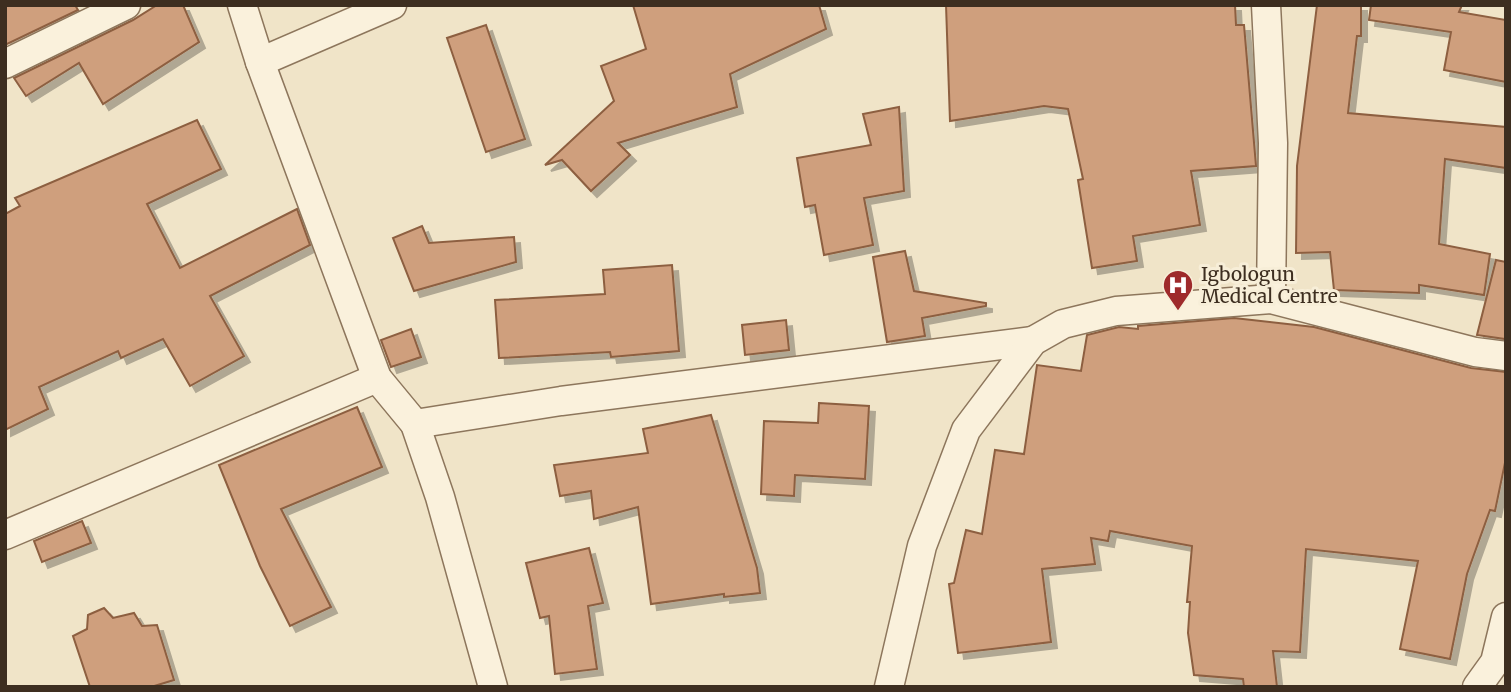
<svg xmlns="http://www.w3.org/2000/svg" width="1511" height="692" font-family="Merriweather,serif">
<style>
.building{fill:#cf9f7d;stroke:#8d5f41;stroke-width:2;filter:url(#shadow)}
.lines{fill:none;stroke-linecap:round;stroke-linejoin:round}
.minor-casing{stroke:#8d765c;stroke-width:31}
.minor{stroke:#faf1dc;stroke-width:28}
.labels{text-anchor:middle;stroke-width:6;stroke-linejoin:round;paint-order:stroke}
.poi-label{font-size:19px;fill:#3d2e20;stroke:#f7eed8;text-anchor:start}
</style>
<defs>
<filter id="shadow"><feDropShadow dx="6" dy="6" stdDeviation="0" flood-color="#0004"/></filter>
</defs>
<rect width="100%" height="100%" fill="#f0e4c8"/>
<!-- building -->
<g class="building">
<path d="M5 5H75L78 10 5 45Z"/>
<path d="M157 5H183L199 42 103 104 79 63 26 96 14 78 133 20Z"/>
<path d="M633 5H819L826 29 730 74 737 107 618 143 630 155 591 191 562 160 545 165 614 101 601 66 646 49Z"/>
<path d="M946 5H1235L1236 25H1244L1256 166 1191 171 1200 225 1133 236 1137 261 1092 268 1078 180 1083 179 1068 109 1044 106 950 121Z"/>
<path d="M1317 5H1361V36H1357L1348 113 1506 127V168L1445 159 1439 244 1490 254 1484 295 1419 285V293L1334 290 1330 252 1296 253 1297 166Z"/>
<path d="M1371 5H1462L1459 12 1506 20V82L1444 70 1451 32 1369 20Z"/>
<path d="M486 25 525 139 486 152 447 38Z"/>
<path d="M899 107 904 191 864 198 873 245 824 255 815 205 805 207 797 158 871 145 863 114Z"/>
<path d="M197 120 221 169 147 204 180 268 297 209 310 245 210 296 244 356 190 386 163 339 121 358 118 351 39 387 48 409 5 430V214L20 206 15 198Z"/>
<path d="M422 226 429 243 514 237 516 262 414 291 393 238Z"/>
<path d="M905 251 914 291 986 303V306L922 318 925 336 887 342 873 257Z"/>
<path d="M1496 260 1506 262 1505 339 1477 335Z"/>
<path d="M672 265 679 351 611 357 610 352 499 358 495 300 605 294 603 270Z"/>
<path d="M1234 318 1314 327 1471 368 1506 372V458L1495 511 1490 510 1467 574 1450 659 1400 649 1418 561 1306 549 1300 652 1273 651 1277 687H1244L1243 679 1194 675 1188 633 1190 602H1187L1192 546 1110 531 1108 541 1091 538 1095 564 1042 569 1051 642 958 653 949 584 954 583 966 530 982 534 995 450 1024 454 1037 365 1081 371 1087 335 1119 327 1138 329V326Z"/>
<path d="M786 320 789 350 745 355 742 325Z"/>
<path d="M411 329 421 357 391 367 381 340Z"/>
<path d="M819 403 869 406 865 479 795 475 794 496 761 494 764 421 818 423Z"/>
<path d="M357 407 382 467 281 509 331 607 290 626 260 566 219 465Z"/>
<path d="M711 415 757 568 760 593 724 597V594L651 604 638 507 594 519 591 491 560 496 554 465 648 453 643 429Z"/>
<path d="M82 521 91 543 42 562 34 541Z"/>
<path d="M589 548 603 603 588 606 597 669 555 674 549 616 540 618 526 563Z"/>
<path d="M104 608 113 618 134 613 142 626 157 625 174 680 151 687H90L73 636 87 629 88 615Z"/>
</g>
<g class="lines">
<!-- minor casing -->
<g class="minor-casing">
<g id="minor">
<path d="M242 5 260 62 377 378 415 424 440 497 493 687"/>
<path d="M1266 5 1273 143 1271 299"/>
<path d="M260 62 392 5"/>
<path d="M5 64 126 5"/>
<path d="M415 424 561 401 1033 341"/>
<path d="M5 535 377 378"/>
<path d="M889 687 922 546 966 430 1033 341 1063 324 1116 311 1271 299 1475 352 1506 356"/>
<path d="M1477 687 1495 662 1506 617"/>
</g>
</g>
<!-- minor -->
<use href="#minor" class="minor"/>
</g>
<!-- icons -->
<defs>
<g id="hospital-pin" transform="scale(1.575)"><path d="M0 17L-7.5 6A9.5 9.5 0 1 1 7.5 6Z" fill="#9e2a2b" stroke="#f7eed8"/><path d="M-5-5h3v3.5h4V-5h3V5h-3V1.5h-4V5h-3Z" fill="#fff"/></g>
</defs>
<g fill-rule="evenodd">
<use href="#hospital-pin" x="1178" y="285"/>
</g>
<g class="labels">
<!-- poi labels -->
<g class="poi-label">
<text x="1201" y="281">Igbologun<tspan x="1201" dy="22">Medical Centre</tspan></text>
</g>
</g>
<!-- border -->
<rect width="1511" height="692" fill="none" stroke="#3d2e20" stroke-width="14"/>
</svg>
